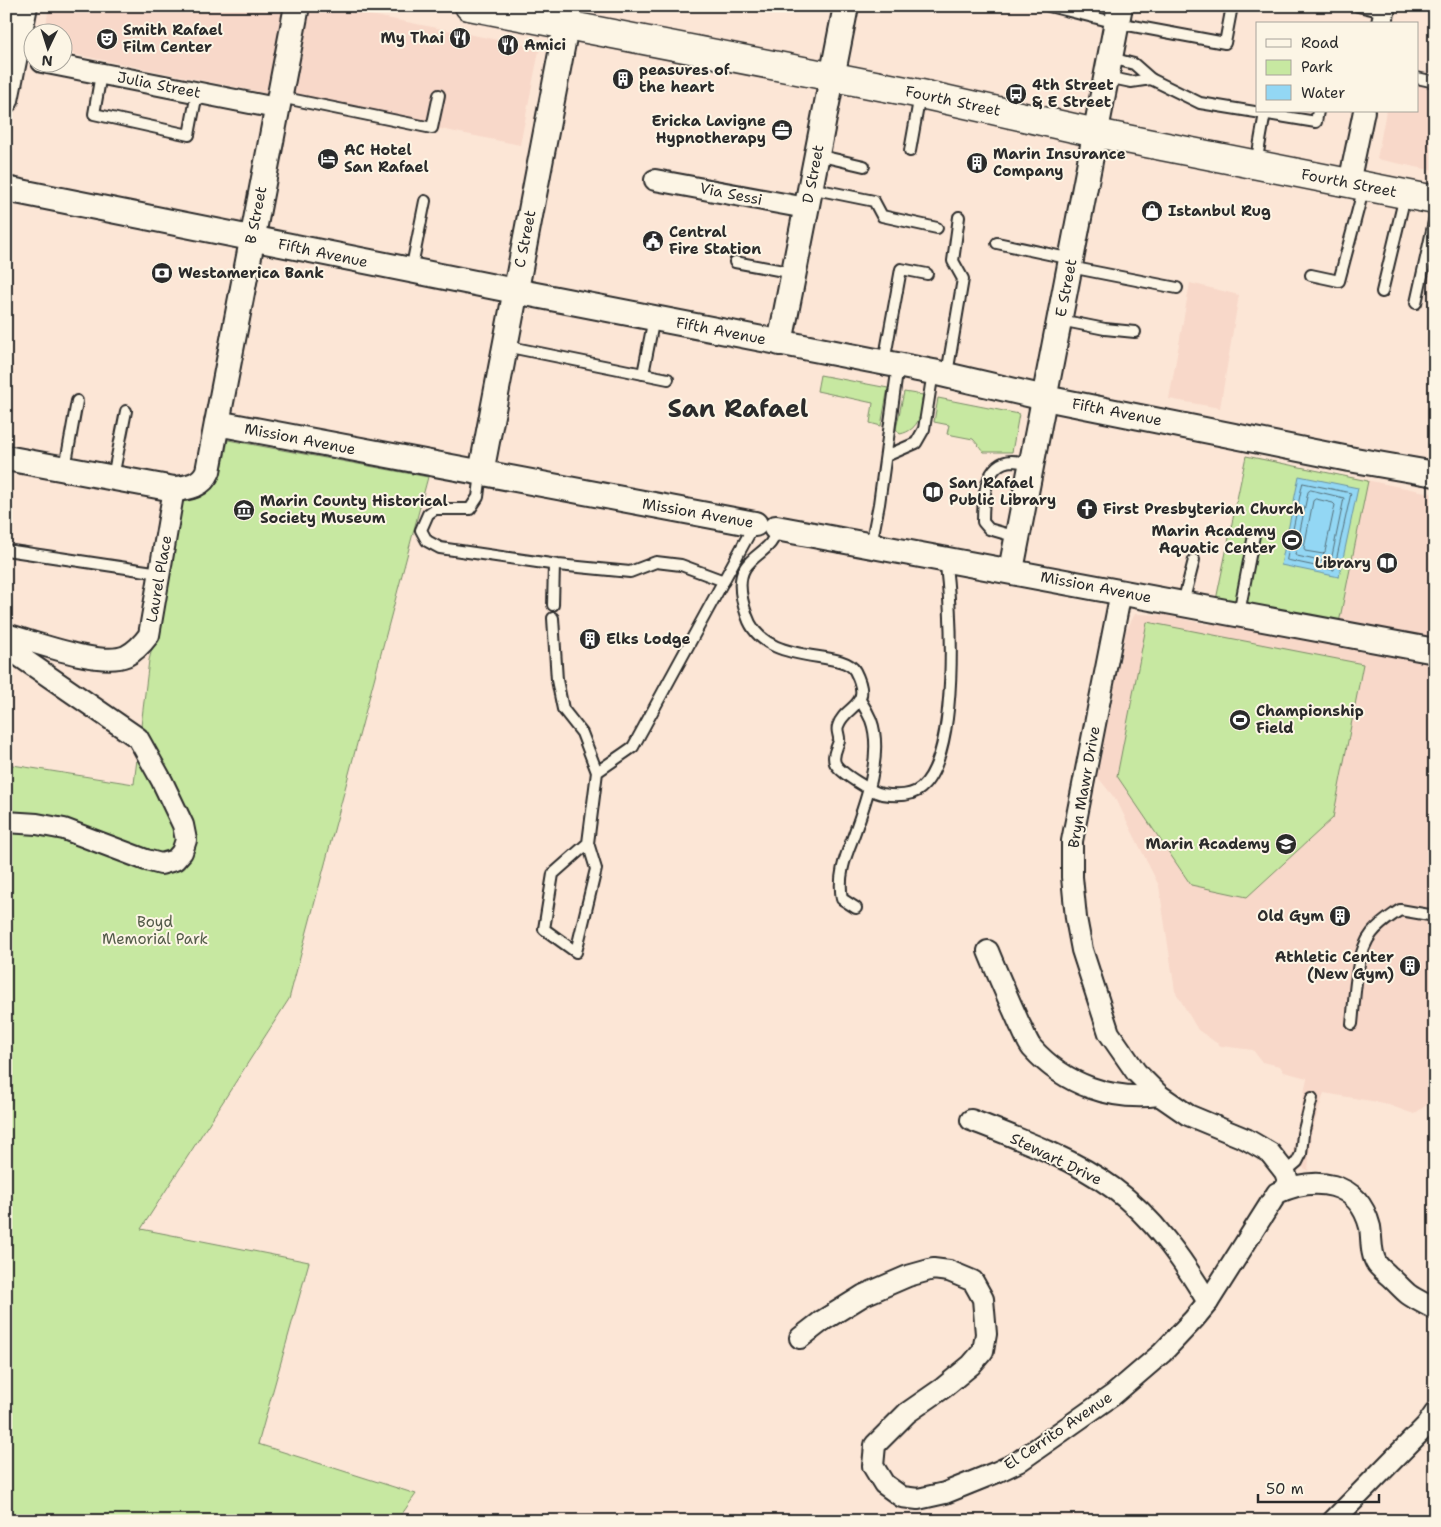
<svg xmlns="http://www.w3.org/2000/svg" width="1441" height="1527" font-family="'Shantell Sans',sans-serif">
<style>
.built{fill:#f8d8c9}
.green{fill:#c7e8a1;stroke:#798a66}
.water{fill:#93d7f4;stroke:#6992a4}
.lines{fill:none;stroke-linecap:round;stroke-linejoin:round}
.shore{stroke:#55707b;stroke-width:1}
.service-casing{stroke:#2b2b2b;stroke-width:14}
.minor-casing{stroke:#2b2b2b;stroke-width:24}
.tertiary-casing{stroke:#2b2b2b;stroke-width:28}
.secondary-casing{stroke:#2b2b2b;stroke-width:31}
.service{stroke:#fcf5e5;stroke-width:10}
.minor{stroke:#fcf5e5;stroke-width:20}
.tertiary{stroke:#fcf5e5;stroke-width:24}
.secondary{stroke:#fcf5e5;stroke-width:28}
.labels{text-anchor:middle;stroke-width:4;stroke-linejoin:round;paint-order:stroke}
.poi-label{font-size:15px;font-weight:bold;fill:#2b2b2b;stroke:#fcf5e5;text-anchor:start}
.street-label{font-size:15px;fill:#2b2b2b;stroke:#fcf5e5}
.park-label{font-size:15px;fill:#525a48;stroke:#fcf5e5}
.town-label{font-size:25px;font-weight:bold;fill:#2b2b2b;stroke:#fcf5e5}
</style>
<rect width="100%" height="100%" fill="#fce6d6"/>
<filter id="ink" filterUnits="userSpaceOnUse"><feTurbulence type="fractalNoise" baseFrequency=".02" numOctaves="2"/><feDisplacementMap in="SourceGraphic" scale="10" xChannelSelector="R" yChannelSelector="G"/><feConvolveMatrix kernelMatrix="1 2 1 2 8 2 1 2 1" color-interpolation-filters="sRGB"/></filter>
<g filter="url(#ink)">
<!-- built -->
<g class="built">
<path d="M49 6H325L539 48V51L520 145 63 52 62 32H45Z"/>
<path d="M1417 75 1435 79V171L1377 159 1386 111H1417Z"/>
<path d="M1190 283 1239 295 1220 408 1169 399Z"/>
<path d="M1246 456 1435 494V1099L1414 1114 1383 1103 1324 1093 1311 1134 1308 1171 1291 1160 1307 1078 1284 1072 1280 1066 1262 1062 1253 1050 1221 1046 1198 1030 1175 991 1159 886 1117 801 1097 776 1126 631 1135 614 1166 615 1210 625Z"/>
</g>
<!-- green -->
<g class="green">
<path d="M820 375 888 388 881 426 870 423 873 403 817 391Z"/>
<path d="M904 392 923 395C922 412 920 430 900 434L896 429Z"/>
<path d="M938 398 1019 414 1012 452H984L973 439 947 434 949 425 934 422Z"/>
<path d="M228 440 428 477 289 999 141 1229 309 1262 258 1444 416 1494 397 1521H6V764L134 784 149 660 158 626 178 499C184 499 193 500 198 498 221 489 224 461 228 440Z"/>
<path d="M1246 456 1368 481 1339 623 1216 600Z"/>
<path d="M1147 622 1363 664 1333 818 1247 897 1191 885 1117 776Z"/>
</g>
<!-- water -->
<path class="water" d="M1299 476 1358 488 1339 577 1281 565Z"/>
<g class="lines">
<!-- shore -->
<g class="shore">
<path d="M1303 483 1351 493 1334 570 1287 560Z"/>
<path d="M1311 490 1344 498 1331 561 1329 563 1297 556 1295 555 1308 492Z"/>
<path d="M1316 499 1333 503 1335 505 1325 552 1323 554 1305 551 1304 548 1313 501Z"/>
</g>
<!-- service casing -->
<g class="service-casing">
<g id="service">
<path d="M1049 6 1117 23 1225 43 1232 6"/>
<path d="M1358 6 1384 12"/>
<path d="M1111 58 1134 64 1151 79 1200 103 1316 122 1318 111"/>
<path d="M101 74 94 114 189 135 197 93"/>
<path d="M1107 77 1131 82 1151 79"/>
<path d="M1417 78 1435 82"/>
<path d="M280 97 432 128 439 95"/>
<path d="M910 151 920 95"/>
<path d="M817 155 864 166"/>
<path d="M1256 164 1265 113"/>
<path d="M810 188 874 201 882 216 937 228"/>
<path d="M997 243 1072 259"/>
<path d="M735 262 794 273"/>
<path d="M1070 267 1177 288"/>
<path d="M411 271 425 201"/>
<path d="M1311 275 1339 281 1364 187"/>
<path d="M1382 292 1405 196"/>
<path d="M1416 303 1435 217"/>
<path d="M1060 320 1105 329 1135 332"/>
<path d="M505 346 668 379"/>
<path d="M884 362 901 269 927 274"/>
<path d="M643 374 654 318"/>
<path d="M947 374 963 279 953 261 959 217"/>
<path d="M886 456 916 443 924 429 933 372"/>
<path d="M65 468 77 401"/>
<path d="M481 473 478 497 470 509H435L428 514 421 530 427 541 440 548 558 565 630 572 656 562 681 565 724 581"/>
<path d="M113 477 126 411"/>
<path d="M776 528C774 550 756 551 745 568 737 581 742 602 747 616 764 668 843 648 855 671 874 708 845 704 838 726 836 731 840 736 839 741 837 748 832 755 835 763 839 772 871 792 882 794 895 796 911 797 921 788 960 755 952 606 945 559"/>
<path d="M1017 537 989 529 983 522C983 501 984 462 1012 461 1018 461 1026 463 1032 465"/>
<path d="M871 545 879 504 898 365"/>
<path d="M6 550 160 573"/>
<path d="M1183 603 1194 560"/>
<path d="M553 605 554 565"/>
<path d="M1239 613 1254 535"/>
<path d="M553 618 557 680 563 709 582 733 597 772"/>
<path d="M588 843 553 874 544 929 576 952 596 869 588 843 597 772 633 747 754 525"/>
<path d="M856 908 842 899C838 877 844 860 852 840 864 807 884 755 871 720 868 713 864 706 860 700"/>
<path d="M1352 1024C1355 997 1355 954 1372 933 1380 923 1390 917 1400 910L1435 916"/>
<path d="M1285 1172 1297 1162 1301 1154 1303 1134 1312 1098"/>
</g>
</g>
<!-- minor casing -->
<g class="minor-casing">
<g id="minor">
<path d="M1382 24 1385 6"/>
<path d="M42 62 276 108"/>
<path d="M655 180 806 208"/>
<path d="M1349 183 1364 111"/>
<path d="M1121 592 1072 841V877L1076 918 1082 950 1109 1033 1136 1072 1159 1095 1188 1115 1246 1139 1270 1153 1285 1172 1290 1187"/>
<path d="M6 634C34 642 101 667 126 656 136 651 143 643 149 635L174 489"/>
<path d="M6 647 138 738 162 781 183 825 186 840 182 852 175 860 161 864 146 860 64 829 37 824 6 822"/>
<path d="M988 951C998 976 1009 1000 1020 1025 1024 1032 1027 1042 1032 1048 1065 1085 1112 1101 1159 1095"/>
<path d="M971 1120C1017 1138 1074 1159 1113 1188 1153 1217 1183 1260 1208 1302"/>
<path d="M800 1338 822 1321 864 1295 908 1276 933 1269 949 1271 973 1281 983 1299 986 1334 983 1351 971 1365 943 1388 907 1413 875 1445 873 1466 884 1484 902 1497 918 1499 945 1493 997 1472 1018 1462 1113 1395 1162 1353 1194 1319 1208 1302 1277 1193C1315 1176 1358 1180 1370 1227 1372 1239 1370 1253 1377 1264 1380 1268 1385 1272 1388 1275 1395 1281 1401 1288 1408 1294 1416 1300 1426 1304 1435 1309"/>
<path d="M1333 1521 1426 1426 1435 1413"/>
</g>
</g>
<!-- tertiary casing -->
<g class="tertiary-casing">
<g id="tertiary">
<path d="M6 100 25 6"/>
<path d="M6 189 515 291 933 372 1045 398 1349 459 1435 474"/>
<path d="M780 343 846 6"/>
<path d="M217 423 297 6"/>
<path d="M6 458 174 489C189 488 202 485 208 471L217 423 755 524"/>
<path d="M481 473 570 6"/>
<path d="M776 528 1435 651"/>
<path d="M1011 570 1120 6"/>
</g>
</g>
<!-- secondary casing -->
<g class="secondary-casing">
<path id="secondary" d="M469 6 921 94 1096 133 1435 200"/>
</g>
<!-- service -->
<use href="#service" class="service"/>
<!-- minor -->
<use href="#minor" class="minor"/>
<!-- tertiary -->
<use href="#tertiary" class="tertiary"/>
<!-- secondary -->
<use href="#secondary" class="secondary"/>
</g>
</g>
<!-- icons -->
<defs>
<g id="restaurant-disc" transform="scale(1.125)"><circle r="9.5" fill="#2b2b2b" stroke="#fcf5e5"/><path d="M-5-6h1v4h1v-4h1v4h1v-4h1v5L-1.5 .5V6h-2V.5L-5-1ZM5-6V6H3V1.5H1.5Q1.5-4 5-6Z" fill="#fff"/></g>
<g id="theatre-disc" transform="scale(1.125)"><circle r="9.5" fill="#2b2b2b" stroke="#fcf5e5"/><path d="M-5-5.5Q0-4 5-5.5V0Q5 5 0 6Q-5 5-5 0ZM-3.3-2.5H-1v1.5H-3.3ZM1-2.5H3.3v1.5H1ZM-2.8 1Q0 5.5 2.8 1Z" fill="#fff"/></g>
<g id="building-disc" transform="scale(1.125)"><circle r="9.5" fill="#2b2b2b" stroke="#fcf5e5"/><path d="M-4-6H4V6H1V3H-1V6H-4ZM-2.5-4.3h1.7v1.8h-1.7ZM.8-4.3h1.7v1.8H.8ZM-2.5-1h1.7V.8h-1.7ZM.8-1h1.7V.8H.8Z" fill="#fff"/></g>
<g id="bus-disc" transform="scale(1.125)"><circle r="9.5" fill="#2b2b2b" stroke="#fcf5e5"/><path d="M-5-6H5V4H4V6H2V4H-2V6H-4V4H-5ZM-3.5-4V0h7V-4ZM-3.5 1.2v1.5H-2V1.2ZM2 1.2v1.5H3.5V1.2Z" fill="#fff"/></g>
<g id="office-disc" transform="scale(1.125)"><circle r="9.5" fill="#2b2b2b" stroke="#fcf5e5"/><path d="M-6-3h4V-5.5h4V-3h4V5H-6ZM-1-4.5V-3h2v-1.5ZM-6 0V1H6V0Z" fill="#fff"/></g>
<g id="hotel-disc" transform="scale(1.125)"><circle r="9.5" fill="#2b2b2b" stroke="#fcf5e5"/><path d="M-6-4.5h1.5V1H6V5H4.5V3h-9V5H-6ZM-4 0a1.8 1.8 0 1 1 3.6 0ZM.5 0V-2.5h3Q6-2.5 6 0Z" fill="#fff"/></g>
<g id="shop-disc" transform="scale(1.125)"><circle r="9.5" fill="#2b2b2b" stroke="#fcf5e5"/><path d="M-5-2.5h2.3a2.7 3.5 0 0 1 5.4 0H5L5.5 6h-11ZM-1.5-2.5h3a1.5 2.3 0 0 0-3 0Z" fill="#fff"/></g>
<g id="civic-disc" transform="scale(1.125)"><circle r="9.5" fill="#2b2b2b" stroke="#fcf5e5"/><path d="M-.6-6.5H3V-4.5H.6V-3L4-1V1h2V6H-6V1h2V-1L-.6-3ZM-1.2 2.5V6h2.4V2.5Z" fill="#fff"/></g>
<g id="bank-disc" transform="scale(1.125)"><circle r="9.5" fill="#2b2b2b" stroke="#fcf5e5"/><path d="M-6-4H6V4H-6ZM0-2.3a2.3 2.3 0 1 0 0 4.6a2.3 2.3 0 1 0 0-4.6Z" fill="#fff"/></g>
<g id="library-disc" transform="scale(1.125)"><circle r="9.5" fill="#2b2b2b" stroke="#fcf5e5"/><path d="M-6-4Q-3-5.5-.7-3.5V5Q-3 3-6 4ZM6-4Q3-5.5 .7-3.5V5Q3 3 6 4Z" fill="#fff"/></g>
<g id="church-disc" transform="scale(1.125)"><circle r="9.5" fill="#2b2b2b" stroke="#fcf5e5"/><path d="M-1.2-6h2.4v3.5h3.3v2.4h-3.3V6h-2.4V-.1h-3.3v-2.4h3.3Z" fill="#fff"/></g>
<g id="museum-disc" transform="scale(1.125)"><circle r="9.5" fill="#2b2b2b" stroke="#fcf5e5"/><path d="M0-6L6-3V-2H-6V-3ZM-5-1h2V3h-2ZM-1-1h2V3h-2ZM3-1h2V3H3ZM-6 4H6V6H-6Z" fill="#fff"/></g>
<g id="stadium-disc" transform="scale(1.125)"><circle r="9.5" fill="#2b2b2b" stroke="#fcf5e5"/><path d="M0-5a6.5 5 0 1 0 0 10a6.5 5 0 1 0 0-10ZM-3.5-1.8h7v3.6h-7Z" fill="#fff"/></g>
<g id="school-disc" transform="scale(1.125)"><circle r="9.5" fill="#2b2b2b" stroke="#fcf5e5"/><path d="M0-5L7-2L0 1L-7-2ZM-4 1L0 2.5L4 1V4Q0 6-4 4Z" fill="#fff"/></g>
</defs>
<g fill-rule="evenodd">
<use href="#restaurant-disc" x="460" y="38"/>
<use href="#theatre-disc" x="107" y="39"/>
<use href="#restaurant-disc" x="508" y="45"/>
<use href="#building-disc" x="623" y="79"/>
<use href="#bus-disc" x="1016" y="94"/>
<use href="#office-disc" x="782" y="130"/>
<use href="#hotel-disc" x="328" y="159"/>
<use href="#building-disc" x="977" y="163"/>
<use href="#shop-disc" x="1152" y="211"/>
<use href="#civic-disc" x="653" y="241"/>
<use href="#bank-disc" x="162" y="273"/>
<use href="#library-disc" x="933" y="492"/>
<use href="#church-disc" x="1087" y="509"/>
<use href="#museum-disc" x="244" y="510"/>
<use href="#stadium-disc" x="1292" y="540"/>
<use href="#library-disc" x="1387" y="563"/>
<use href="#building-disc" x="590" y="639"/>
<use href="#stadium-disc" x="1240" y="720"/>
<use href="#school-disc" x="1286" y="844"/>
<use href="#building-disc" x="1340" y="916"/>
<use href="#building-disc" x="1410" y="966"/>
</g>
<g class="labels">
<!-- poi labels -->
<g class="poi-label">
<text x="123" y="35">Smith Rafael<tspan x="123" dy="17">Film Center</tspan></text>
<text x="444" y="43" text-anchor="end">My Thai</text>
<text x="524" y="50">Amici</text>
<text x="639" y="75">peasures of<tspan x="639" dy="17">the heart</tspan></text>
<text x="1032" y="90">4th Street<tspan x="1032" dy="17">&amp; E Street</tspan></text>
<text x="766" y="126" text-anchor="end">Ericka Lavigne<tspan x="766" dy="17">Hypnotherapy</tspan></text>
<text x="344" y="155">AC Hotel<tspan x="344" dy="17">San Rafael</tspan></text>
<text x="993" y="159">Marin Insurance<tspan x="993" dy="17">Company</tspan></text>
<text x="1168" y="216">Istanbul Rug</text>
<text x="669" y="237">Central<tspan x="669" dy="17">Fire Station</tspan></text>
<text x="178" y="278">Westamerica Bank</text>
<text x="949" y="488">San Rafael<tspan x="949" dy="17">Public Library</tspan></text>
<text x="260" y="506">Marin County Historical<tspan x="260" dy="17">Society Museum</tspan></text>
<text x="1103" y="514">First Presbyterian Church</text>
<text x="1276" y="536" text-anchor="end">Marin Academy<tspan x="1276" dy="17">Aquatic Center</tspan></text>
<text x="1371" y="568" text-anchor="end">Library</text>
<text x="606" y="644">Elks Lodge</text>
<text x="1256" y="716">Championship<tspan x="1256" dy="17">Field</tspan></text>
<text x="1270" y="849" text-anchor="end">Marin Academy</text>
<text x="1324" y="921" text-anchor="end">Old Gym</text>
<text x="1394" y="962" text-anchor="end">Athletic Center<tspan x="1394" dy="17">(New Gym)</tspan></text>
</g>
<!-- street labels -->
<g class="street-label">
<text transform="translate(159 85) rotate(11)" y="5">Julia Street</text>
<text transform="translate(953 101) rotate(12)" y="5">Fourth Street</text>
<text transform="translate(813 174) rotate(-79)" y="5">D Street</text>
<text transform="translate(1349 183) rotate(11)" y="5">Fourth Street</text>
<text transform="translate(731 194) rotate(11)" y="5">Via Sessi</text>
<text transform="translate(256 215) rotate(-79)" y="5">B Street</text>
<text transform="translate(525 239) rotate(-79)" y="5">C Street</text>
<text transform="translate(323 253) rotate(12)" y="5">Fifth Avenue</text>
<text transform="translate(1066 288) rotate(-79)" y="5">E Street</text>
<text transform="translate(721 331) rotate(11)" y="5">Fifth Avenue</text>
<text transform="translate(1117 412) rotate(11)" y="5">Fifth Avenue</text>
<text transform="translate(300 439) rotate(11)" y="5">Mission Avenue</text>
<text transform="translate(698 513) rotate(10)" y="5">Mission Avenue</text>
<text transform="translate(159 579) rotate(-80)" y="5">Laurel Place</text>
<text transform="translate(1096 587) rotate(11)" y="5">Mission Avenue</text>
<text transform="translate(1084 787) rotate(-80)" y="5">Bryn Mawr Drive</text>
<text transform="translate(1056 1159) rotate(26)" y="5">Stewart Drive</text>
<text transform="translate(1058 1431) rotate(-34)" y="5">El Cerrito Avenue</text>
</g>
<!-- park labels -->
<g class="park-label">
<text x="155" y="927">Boyd<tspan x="155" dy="17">Memorial Park</tspan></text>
</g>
<!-- town labels -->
<g class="town-label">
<text x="738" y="417">San Rafael</text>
</g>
</g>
<!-- margin -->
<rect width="1441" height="1527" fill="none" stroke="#fcf5e5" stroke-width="25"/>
<rect x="12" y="12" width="1416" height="1502" fill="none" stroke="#2b2b2b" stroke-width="2" filter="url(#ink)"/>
<!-- legend -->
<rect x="1256" y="22" width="162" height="90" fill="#fcf5e5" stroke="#a8a49b"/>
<rect x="1266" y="39" width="25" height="8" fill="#fcf5e5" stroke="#a8a49b"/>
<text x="1301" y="48" font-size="15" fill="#2b2b2b">Road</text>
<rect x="1266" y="60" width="25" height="15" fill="#c7e8a1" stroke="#a8a49b"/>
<text x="1301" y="72" font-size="15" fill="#2b2b2b">Park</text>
<rect x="1266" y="85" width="25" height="15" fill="#93d7f4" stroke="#a8a49b"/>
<text x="1301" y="98" font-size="15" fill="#2b2b2b">Water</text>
<!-- north arrow -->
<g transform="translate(48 48) rotate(184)"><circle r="24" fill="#fcf5e5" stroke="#a8a49b"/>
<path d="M0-4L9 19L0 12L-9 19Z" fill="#2b2b2b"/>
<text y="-8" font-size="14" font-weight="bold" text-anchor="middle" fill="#2b2b2b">N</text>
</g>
<!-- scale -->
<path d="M1258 1494v8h121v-8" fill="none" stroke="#2b2b2b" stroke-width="2.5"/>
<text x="1266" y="1494" font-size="15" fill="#2b2b2b" stroke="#fcf5e5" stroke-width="4" paint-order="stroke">50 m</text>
</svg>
